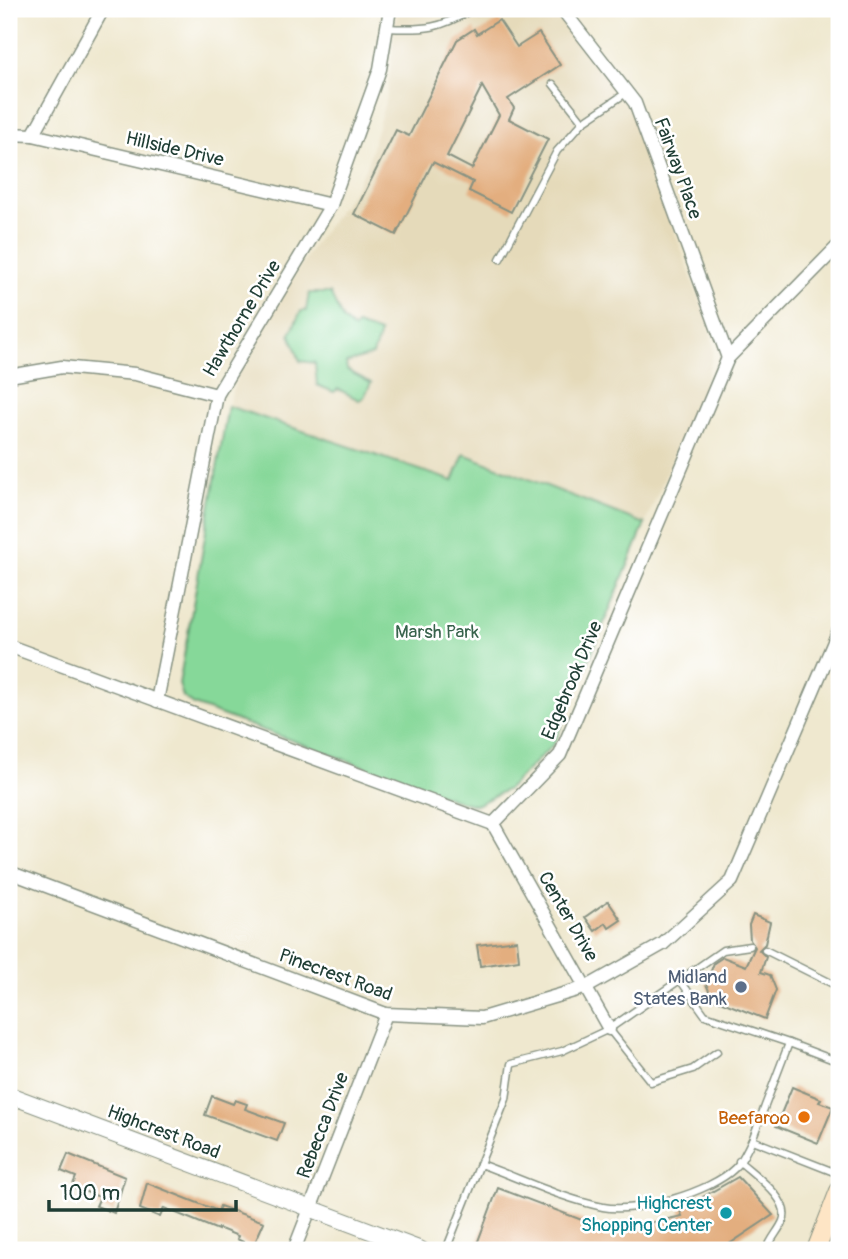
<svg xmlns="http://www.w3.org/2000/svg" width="848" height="1259" font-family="Pangolin,sans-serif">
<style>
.built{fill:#e5daba}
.green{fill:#86d899;stroke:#528a66;stroke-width:2}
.building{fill:#e3ae7f;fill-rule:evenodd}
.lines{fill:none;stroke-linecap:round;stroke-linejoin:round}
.service-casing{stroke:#879282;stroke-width:9}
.minor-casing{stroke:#879282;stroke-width:15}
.tertiary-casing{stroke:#879282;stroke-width:18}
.secondary-casing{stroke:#879282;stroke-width:20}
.service{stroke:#fff;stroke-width:6}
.minor{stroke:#fff;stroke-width:12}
.tertiary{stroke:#fff;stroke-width:16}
.secondary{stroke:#fee5c5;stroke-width:18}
.service-dot{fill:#5c6f8a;stroke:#fff;stroke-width:2.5}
.food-dot{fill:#e8710a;stroke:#fff;stroke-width:2.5}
.culture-dot{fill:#0f9aa8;stroke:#fff;stroke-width:2.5}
.labels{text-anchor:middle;stroke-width:5;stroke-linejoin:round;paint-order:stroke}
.street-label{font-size:19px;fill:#1f3d34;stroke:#fff}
.park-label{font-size:19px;fill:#39644d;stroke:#fff}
.service-label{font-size:19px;fill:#4e5e75;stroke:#fff;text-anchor:end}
.food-label{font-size:19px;fill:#c56008;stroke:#fff;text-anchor:end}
.culture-label{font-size:19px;fill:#0d838f;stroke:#fff;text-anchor:end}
</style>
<rect width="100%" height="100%" fill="#fff"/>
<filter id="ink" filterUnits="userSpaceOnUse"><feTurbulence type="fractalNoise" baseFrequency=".0143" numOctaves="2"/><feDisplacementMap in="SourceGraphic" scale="14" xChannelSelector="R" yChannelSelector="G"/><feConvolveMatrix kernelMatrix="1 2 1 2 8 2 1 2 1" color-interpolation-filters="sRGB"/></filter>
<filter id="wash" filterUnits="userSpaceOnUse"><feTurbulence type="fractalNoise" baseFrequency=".00686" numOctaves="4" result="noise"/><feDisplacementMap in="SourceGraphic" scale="28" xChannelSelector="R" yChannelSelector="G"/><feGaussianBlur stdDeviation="1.57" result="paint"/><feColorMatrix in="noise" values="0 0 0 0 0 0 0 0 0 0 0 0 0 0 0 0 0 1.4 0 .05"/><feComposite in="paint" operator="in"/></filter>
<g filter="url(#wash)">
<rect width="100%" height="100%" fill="#efe8cf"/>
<!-- built -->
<path class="built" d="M397 9H555L630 108 711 332 714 350 707 378 645 524 465 454 453 481 228 406 241 365 311 249 353 192 367 165 387 95Z"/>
<!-- green -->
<g class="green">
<path d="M309 293H330L343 320 354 329 357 325 380 333 373 355 346 363 347 370 371 383 364 397 359 400 338 389 334 392 317 385 315 363 300 361 290 334 301 311H306Z"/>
<path d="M228 406 453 481 464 454 645 524 554 744 508 789 476 805 462 802 194 705 183 697 179 684Z"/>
</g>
<g id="blocks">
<!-- building -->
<g class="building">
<path d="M499 20 517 47 539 33 560 65 508 99 514 108 509 119 548 139 511 212 469 191 473 182 433 162 396 235 354 214 396 130 409 136 457 40 474 29 477 34ZM482 86 499 115 472 169 447 156Z"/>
<path d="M608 901 621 920 609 928 606 923 595 931 585 917Z"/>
<path d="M753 915 770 922 765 944 759 950 766 957 761 972 770 975 776 990 765 1019 712 998 706 984 714 963 723 957 746 966 755 947 750 940 749 925Z"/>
<path d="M517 940 519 960 480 966 477 945Z"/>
<path d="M792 1087 821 1099 819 1102 833 1107 818 1143 776 1126Z"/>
<path d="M212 1096 233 1104 235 1100 247 1104 245 1109 284 1123 277 1141 205 1115Z"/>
<path d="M68 1154 125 1177 114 1213 96 1206 100 1197 72 1187 76 1177 61 1171Z"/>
<path d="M738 1177 773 1215 728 1245 730 1250H495L477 1244 498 1188 600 1227 628 1228 682 1216 680 1210Z"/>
<path d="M147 1183 218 1211 220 1206 264 1222 253 1247 237 1239 238 1236 218 1228V1230L164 1208 160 1217 140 1209Z"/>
</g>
</g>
</g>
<g filter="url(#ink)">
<use href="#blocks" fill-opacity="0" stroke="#879282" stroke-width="2"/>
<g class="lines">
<!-- service casing -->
<g class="service-casing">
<g id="service">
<path d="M387 28C425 30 440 29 473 9"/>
<path d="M553 84 583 122"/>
<path d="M500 259 557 151 583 122 626 93"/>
<path d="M765 950 839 987"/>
<path d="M680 980 705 1015 789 1043"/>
<path d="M609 1029 651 1082 693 1069 717 1052"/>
<path d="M752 1140 789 1043 839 1062"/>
<path d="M739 1161C753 1174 792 1200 783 1221 779 1231 770 1239 767 1250"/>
<path d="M480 1164 506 1099 511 1064 562 1051 609 1029 723 950 750 946"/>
<path d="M446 1250 480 1164C519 1178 563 1199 603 1207 636 1214 711 1192 735 1168 742 1162 747 1149 752 1140L839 1174"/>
</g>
</g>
<!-- minor casing -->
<g class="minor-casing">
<g id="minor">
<path d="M562 9 635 103 728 358"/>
<path d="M9 134 33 135 331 205"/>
<path d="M33 135 103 9"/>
<path d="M9 376 62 367 135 374 217 395"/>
<path d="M9 646 493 824"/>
<path d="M157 701 217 395 331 205 380 69 390 9"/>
<path d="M493 824 560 755 728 358 839 245"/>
<path d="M493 824 609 1029"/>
<path d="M9 872 386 1014 482 1018 587 987 663 944 732 881 839 630"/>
<path d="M294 1250 386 1014"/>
</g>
</g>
<!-- tertiary casing -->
<g class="tertiary-casing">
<path id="tertiary" d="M9 1095 421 1250"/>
</g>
<!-- secondary casing -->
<g class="secondary-casing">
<path id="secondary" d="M816 1250 839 1191"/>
</g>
<!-- service -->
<use href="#service" class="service"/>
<!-- minor -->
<use href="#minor" class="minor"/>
<!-- tertiary -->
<use href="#tertiary" class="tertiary"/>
<!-- secondary -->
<use href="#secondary" class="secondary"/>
</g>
</g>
<!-- markers -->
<circle class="service-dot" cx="741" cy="987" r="7"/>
<circle class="food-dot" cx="804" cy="1117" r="7"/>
<circle class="culture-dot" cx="726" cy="1213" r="7"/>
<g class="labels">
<!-- street labels -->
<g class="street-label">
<text transform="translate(175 148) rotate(13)" y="7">Hillside Drive</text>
<text transform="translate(679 168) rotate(70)" y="7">Fairway Place</text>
<text transform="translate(241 318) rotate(-59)" y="7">Hawthorne Drive</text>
<text transform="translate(571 680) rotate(-67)" y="7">Edgebrook Drive</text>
<text transform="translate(569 916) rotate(60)" y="7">Center Drive</text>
<text transform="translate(336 974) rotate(20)" y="7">Pinecrest Road</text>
<text transform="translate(322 1125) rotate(-69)" y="7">Rebecca Drive</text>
<text transform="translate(164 1131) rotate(21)" y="7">Highcrest Road</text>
</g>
<!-- park labels -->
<g class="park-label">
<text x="437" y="638">Marsh Park</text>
</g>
<!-- service labels -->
<g class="service-label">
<text x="727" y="983">Midland<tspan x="727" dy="22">States Bank</tspan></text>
</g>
<!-- food labels -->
<g class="food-label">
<text x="790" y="1124">Beefaroo</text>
</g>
<!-- culture labels -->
<g class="culture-label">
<text x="712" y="1209">Highcrest<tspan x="712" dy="22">Shopping Center</tspan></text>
</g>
</g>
<!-- margin -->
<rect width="848" height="1259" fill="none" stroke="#fff" stroke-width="35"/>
<!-- scale -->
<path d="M49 1200v10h187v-10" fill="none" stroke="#1f3d34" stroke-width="3.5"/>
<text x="60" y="1200" font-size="21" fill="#1f3d34" stroke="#ffffff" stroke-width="5" paint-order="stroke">100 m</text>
</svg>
